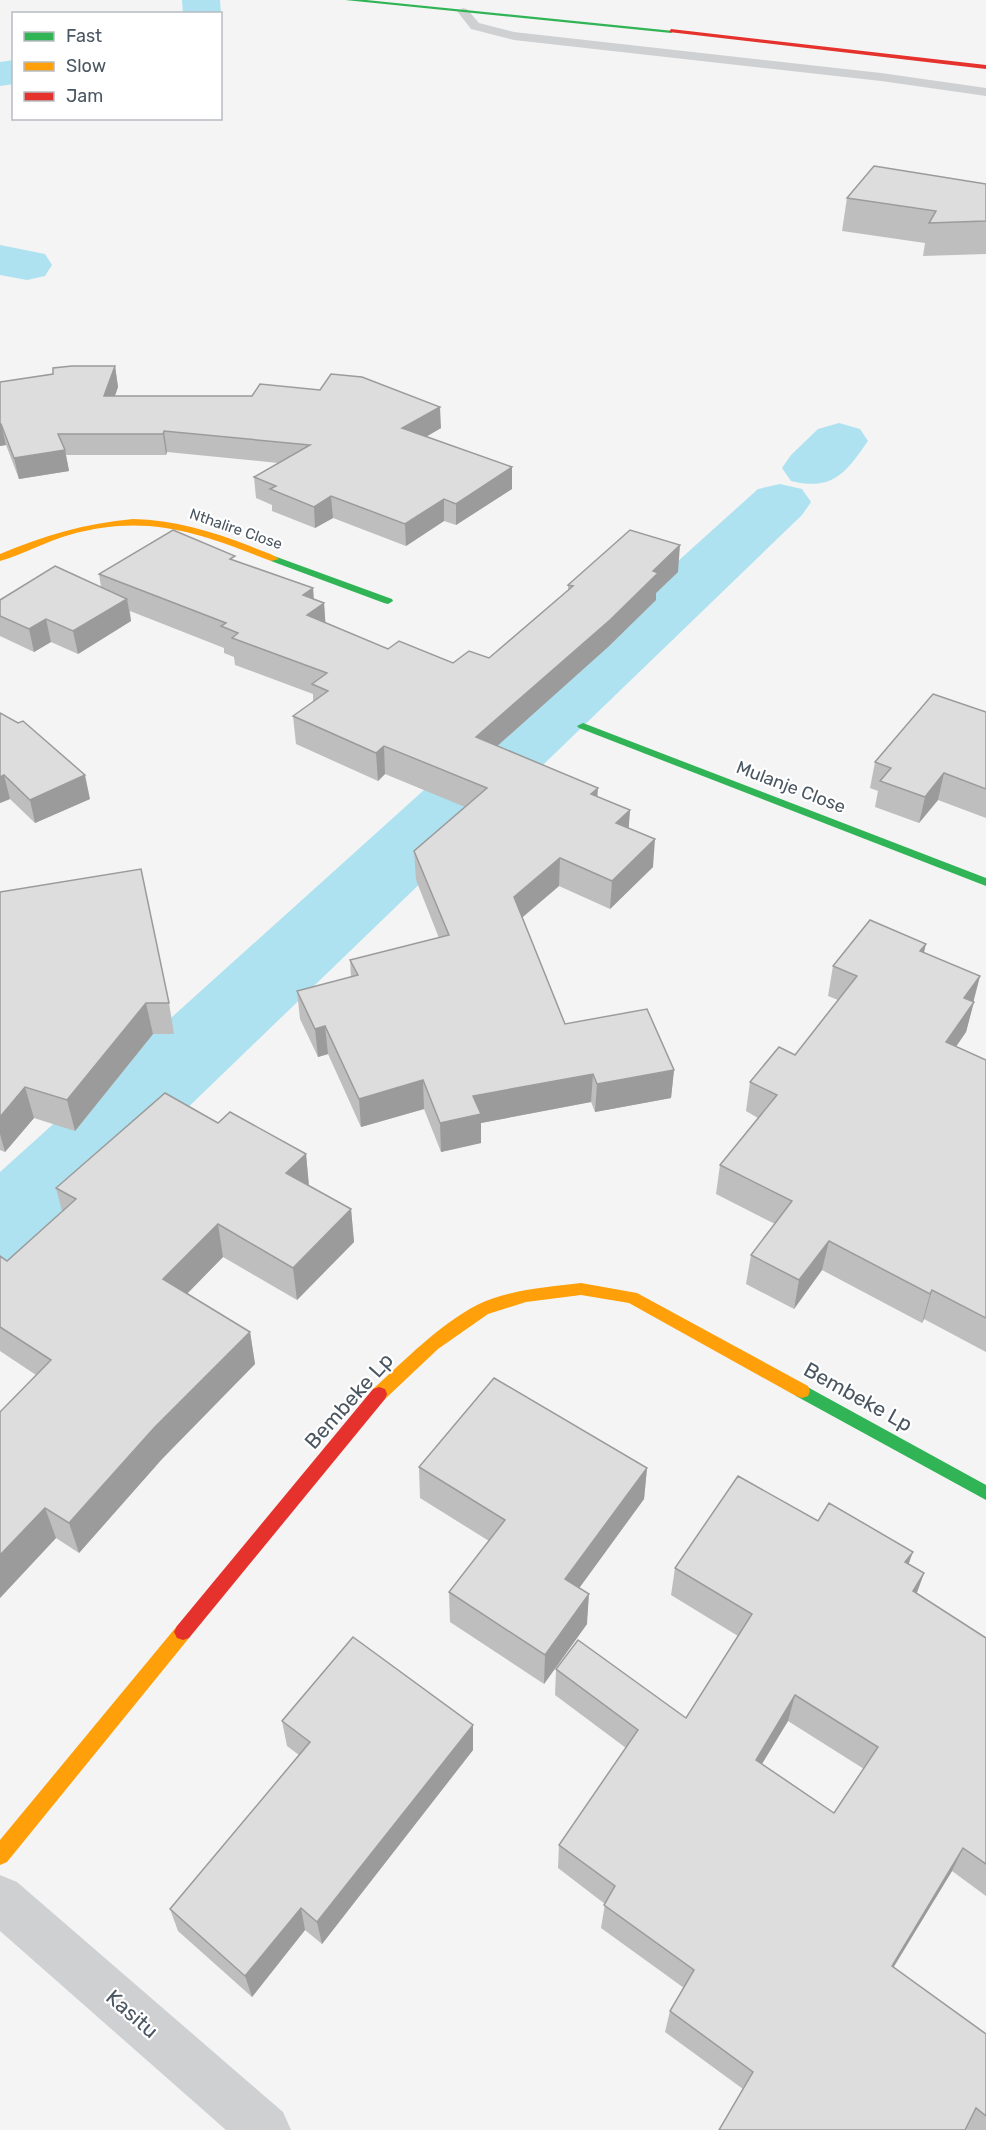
<svg xmlns="http://www.w3.org/2000/svg" width="986" height="2130" font-family="Rubik,sans-serif">
<style>
.lines{fill:none;stroke-linecap:round;stroke-linejoin:round}
.river{fill:#aee2f0;fill-rule:evenodd}
.lane{fill:#ced0d2;fill-rule:evenodd}
.street{fill:#ced0d2;fill-rule:evenodd}
.fast{fill:#30b455;fill-rule:evenodd}
.slow{fill:#ff9f0a;fill-rule:evenodd}
.jam{fill:#e5322d;fill-rule:evenodd}
.wall{fill:#bebebf;fill-rule:evenodd}
.shaded-wall{fill:#9b9b9b}
.building{fill:#ddddde;stroke:#9b9b9b;stroke-width:1.5;fill-rule:evenodd}
.labels{text-anchor:middle;stroke-width:4.5;stroke-linejoin:round;paint-order:stroke}
.far-street-label{font-size:15px;fill:#4a5661;stroke:#fff}
.street-label{font-size:18px;fill:#4a5661;stroke:#fff}
.near-street-label{font-size:21px;fill:#4a5661;stroke:#fff}
</style>
<rect width="100%" height="100%" fill="#f4f4f4"/>
<g class="lines">
<!-- river -->
<g class="river">
<path d="M182 0H220L221 14H183Z"/>
<path d="M14 60V84L0 86V62Z"/>
<path d="M0 245 45 254 52 265 45 276 27 280 0 275Z"/>
<path d="M839 423 860 429 868 441C845 474 832 491 791 481L782 468 791 455 818 429Z"/>
<path d="M780 484 802 489 811 502 802 515 34 1256 0 1267V1172L758 489Z"/>
</g>
<!-- lane -->
<path class="lane" d="M463 8 467 9 479 23 514 32 881 73 986 88V96L881 81 514 40 471 29 457 11Z"/>
<!-- street -->
<path class="street" d="M0 1875 17 1882 283 2112 291 2130H226L0 1931Z"/>
<!-- fast -->
<g class="fast">
<path d="M345 0H366L674 31 671 33Z"/>
<path d="M274 556 392 599 393 601 388 604 384 603 271 561V557Z"/>
<path d="M583 723 986 878V886L579 728 577 726Z"/>
<path d="M802 1384 986 1485V1500L796 1396 794 1391 796 1386Z"/>
</g>
<!-- slow -->
<g class="slow">
<path d="M133 519C174 520 211 531 250 546 259 550 271 553 279 559L271 561C198 533 148 513 69 535 45 542 24 554 0 561V554C43 536 86 523 133 519Z"/>
<path d="M581 1283 637 1293 808 1386 810 1391 808 1396 802 1398 796 1396 629 1303 581 1295 526 1302 488 1314 438 1349 385 1399 379 1401 373 1399 371 1394 373 1389C404 1361 440 1324 477 1305 506 1290 549 1287 581 1283Z"/>
<path d="M183 1624 189 1626 192 1632 189 1638 7 1862 0 1865V1840L177 1626Z"/>
</g>
<!-- jam -->
<g class="jam">
<path d="M671 29 986 65V69L669 32Z"/>
<path d="M379 1387 385 1389 387 1394 385 1399 189 1638 183 1640 177 1638 174 1632 177 1626 373 1389Z"/>
</g>
</g>
<!-- wall -->
<g class="wall">
<path d="M986 184V254L923 256 925 243 842 231 847 198Z"/>
<path d="M115 366 118 387 115 396 441 428 426 437 512 467V489L456 525 444 521 406 546 333 518 315 528 272 511V505L256 498 254 477 278 463 167 452 166 455H66L69 471 19 479 6 445 0 446V382Z"/>
<path d="M236 561 313 588 314 599 324 603 325 623 388 649 453 663 489 658 568 590V585L678 572 656 593V600L608 647 497 746 597 797 630 810 628 828 653 867 610 909 559 886 522 918 565 1024 674 1070 671 1098 595 1112 591 1102 481 1123V1143L441 1152 424 1109 361 1127 328 1054 318 1057 300 1019 297 991 351 977 350 960 439 938 416 880 414 851 465 807 385 774 378 781 296 744 293 716 313 702V694L235 665 234 657 224 653V648L130 611 131 621 78 654 51 642 34 652 0 636V600L101 587 99 574Z"/>
<path d="M986 712V818L938 800 919 823 875 807 878 791 870 788 875 762Z"/>
<path d="M0 713 90 799 35 823 10 799 0 803Z"/>
<path d="M0 892 169 1003 174 1034H153L75 1131 34 1118 5 1152 0 1150Z"/>
<path d="M924 953 980 976 966 1032 956 1047 986 1060V1352L924 1319 922 1323 822 1270 794 1309 746 1284 751 1255 775 1224 716 1194 720 1165 758 1118 746 1111 750 1082 795 1055 838 1000 828 996 833 966Z"/>
<path d="M218 1123 306 1154 309 1186 351 1209 354 1242 297 1300 223 1257 187 1294 250 1332 255 1364 162 1459 79 1553 56 1538 0 1598V1412L36 1375 0 1351V1256L7 1261 62 1211 56 1188Z"/>
<path d="M419 1467 647 1468 644 1499 579 1588 587 1624 544 1684 450 1622 449 1592 489 1541 420 1498Z"/>
<path d="M818 1521 908 1564 924 1573 917 1593 986 1638V1896L952 1871 893 1967 986 2034V2130H967L965 2129 743 2089 665 2032 670 2011 684 1988 601 1928 605 1904 558 1868 559 1845 626 1748 555 1695 556 1669 686 1718 738 1636 671 1595 675 1568ZM788 1721 864 1769 834 1813 762 1764Z"/>
<path d="M282 1721 473 1750 322 1944 305 1930 252 1997 178 1931 170 1909 299 1755 287 1746Z"/>
</g>
<!-- shaded-wall -->
<g class="shaded-wall">
<path d="M115 366 118 387 107 417 104 396Z"/>
<path d="M440 407 441 428 403 450 402 428Z"/>
<path d="M0 424H1L6 445 0 446Z"/>
<path d="M164 431 167 452 166 455 163 434Z"/>
<path d="M65 450 69 471 19 479 14 458Z"/>
<path d="M512 467V489L456 525V504Z"/>
<path d="M331 496 333 518 315 528 314 507Z"/>
<path d="M444 499V521L406 546 405 524Z"/>
<path d="M680 545 678 572 656 593V600L608 647 476 765V737Z"/>
<path d="M313 588 314 610 324 603 326 630 309 643 303 595Z"/>
<path d="M127 599 131 621 78 654 73 631Z"/>
<path d="M46 619 51 642 34 652 29 629Z"/>
<path d="M384 746 385 774 378 781 376 753Z"/>
<path d="M944 773 938 800 919 823 925 797Z"/>
<path d="M4 775 10 799 0 803V777Z"/>
<path d="M85 775 90 799 35 823 30 800Z"/>
<path d="M598 788 596 816 591 794Z"/>
<path d="M630 810 628 838 616 823Z"/>
<path d="M655 839 653 867 610 909 612 881Z"/>
<path d="M560 858 559 886 513 925 514 897Z"/>
<path d="M926 944 919 974 920 951Z"/>
<path d="M980 976 972 1006 974 1002 966 1032 938 1072 946 1042 964 998Z"/>
<path d="M146 1003 153 1034 75 1131 67 1100Z"/>
<path d="M325 1026 328 1054 318 1057 315 1029Z"/>
<path d="M674 1070 671 1098 595 1112 597 1084Z"/>
<path d="M593 1074 591 1102 481 1123V1143L441 1152 440 1123 473 1096Z"/>
<path d="M423 1080 424 1109 361 1127 359 1099Z"/>
<path d="M25 1087 34 1118 5 1152 0 1134V1117Z"/>
<path d="M306 1154 309 1187 286 1173Z"/>
<path d="M351 1209 354 1242 297 1300 293 1268Z"/>
<path d="M218 1224 223 1257 170 1311 163 1279Z"/>
<path d="M829 1241 822 1270 794 1309 799 1280Z"/>
<path d="M932 1290 924 1319 922 1323 930 1294Z"/>
<path d="M250 1332 255 1364 162 1459 79 1553 69 1523 154 1428Z"/>
<path d="M647 1468 644 1499 564 1609 565 1579Z"/>
<path d="M45 1508 56 1538 0 1598V1555Z"/>
<path d="M913 1552 903 1579 905 1562Z"/>
<path d="M924 1573 914 1600 913 1591Z"/>
<path d="M589 1594 587 1624 544 1684 545 1655Z"/>
<path d="M795 1695 788 1721 749 1785 756 1760Z"/>
<path d="M473 1725V1750L322 1944 317 1922Z"/>
<path d="M963 1848 952 1871 881 1988 892 1966Z"/>
<path d="M301 1908 305 1930 252 1997 245 1976Z"/>
</g>
<!-- building -->
<g class="building">
<path d="M874 166 986 184V221L929 223 936 211 847 198Z"/>
<path d="M72 366H115L104 396H252L260 384 320 390 331 374 362 377 440 407 402 428 512 467 456 504 444 499 405 524 331 496 314 507 270 489 276 486 254 477 310 445 164 431 163 434H58L65 450 14 458 1 424H0V382L53 374V368Z"/>
<path d="M173 530 235 556 230 559 313 588 303 595 324 603 307 615 388 649 399 641 453 663 469 651 489 658 573 586 568 585 630 530 680 545 653 571 658 573 610 620 476 737 598 788 591 794 630 810 616 823 655 839 612 881 560 858 514 897 565 1024 647 1009 674 1070 597 1084 593 1074 473 1096 481 1114 440 1123 423 1080 359 1099 325 1026 315 1029 297 991 358 975 350 960 449 935 414 851 487 788 384 746 376 753 293 716 328 691 312 684 327 673 232 638 238 633 221 626 226 623 99 574Z"/>
<path d="M55 566 127 599 73 631 46 619 29 629 0 616V600Z"/>
<path d="M933 694 986 712V789L944 773 925 797 880 781 891 768 875 762Z"/>
<path d="M0 713 18 723 23 721 85 775 30 800 4 775 0 777Z"/>
<path d="M141 869 169 1003H146L67 1100 25 1087 0 1117V892Z"/>
<path d="M870 920 926 944 920 951 980 976 964 998 974 1002 946 1042 986 1060V1318L932 1290 930 1294 829 1241 799 1280 751 1255 792 1201 720 1165 777 1095 750 1082 779 1047 795 1055 857 976 833 966Z"/>
<path d="M165 1093 218 1123 230 1112 306 1154 286 1173 351 1209 293 1268 218 1224 163 1279 250 1332 154 1428 69 1523 45 1508 0 1555V1412L51 1360 0 1327V1256L7 1261 76 1199 56 1188Z"/>
<path d="M494 1378 647 1468 565 1579 589 1594 545 1655 449 1592 505 1520 419 1467Z"/>
<path d="M738 1476 818 1521 829 1503 913 1552 905 1562 924 1573 913 1591 986 1638V1864L963 1848 892 1966 986 2034V2116L976 2108 965 2130H719L753 2072 670 2011 694 1970 604 1905 615 1886 559 1845 638 1730 556 1669 578 1640 686 1718 752 1614 675 1568ZM795 1695 878 1747 834 1813 756 1760Z"/>
<path d="M353 1637 473 1725 317 1922 301 1908 245 1976 170 1909 310 1742 282 1721Z"/>
</g>
<g class="labels">
<!-- far-street labels -->
<g class="far-street-label">
<text transform="translate(236 529) rotate(19)" y="5">Nthalire Close</text>
</g>
<!-- street labels -->
<g class="street-label">
<text transform="translate(791 787) rotate(21)" y="6">Mulanje Close</text>
</g>
<!-- near-street labels -->
<g class="near-street-label">
<text transform="translate(858 1397) rotate(29)" y="7">Bembeke Lp</text>
<text transform="translate(349 1401) rotate(-48)" y="7">Bembeke Lp</text>
<text transform="translate(132 2014) rotate(41)" y="7">Kasitu</text>
</g>
</g>
<!-- legend -->
<rect x="12" y="12" width="210" height="108" fill="#ffffff" stroke="#b7bbc0" stroke-width="1.5"/>
<rect x="24" y="32" width="30" height="9" fill="#30b455" stroke="#b7bbc0" stroke-width="1.5"/>
<text x="66" y="42" font-size="18" fill="#4a5661">Fast</text>
<rect x="24" y="62" width="30" height="9" fill="#ff9f0a" stroke="#b7bbc0" stroke-width="1.5"/>
<text x="66" y="72" font-size="18" fill="#4a5661">Slow</text>
<rect x="24" y="92" width="30" height="9" fill="#e5322d" stroke="#b7bbc0" stroke-width="1.5"/>
<text x="66" y="102" font-size="18" fill="#4a5661">Jam</text>
</svg>
